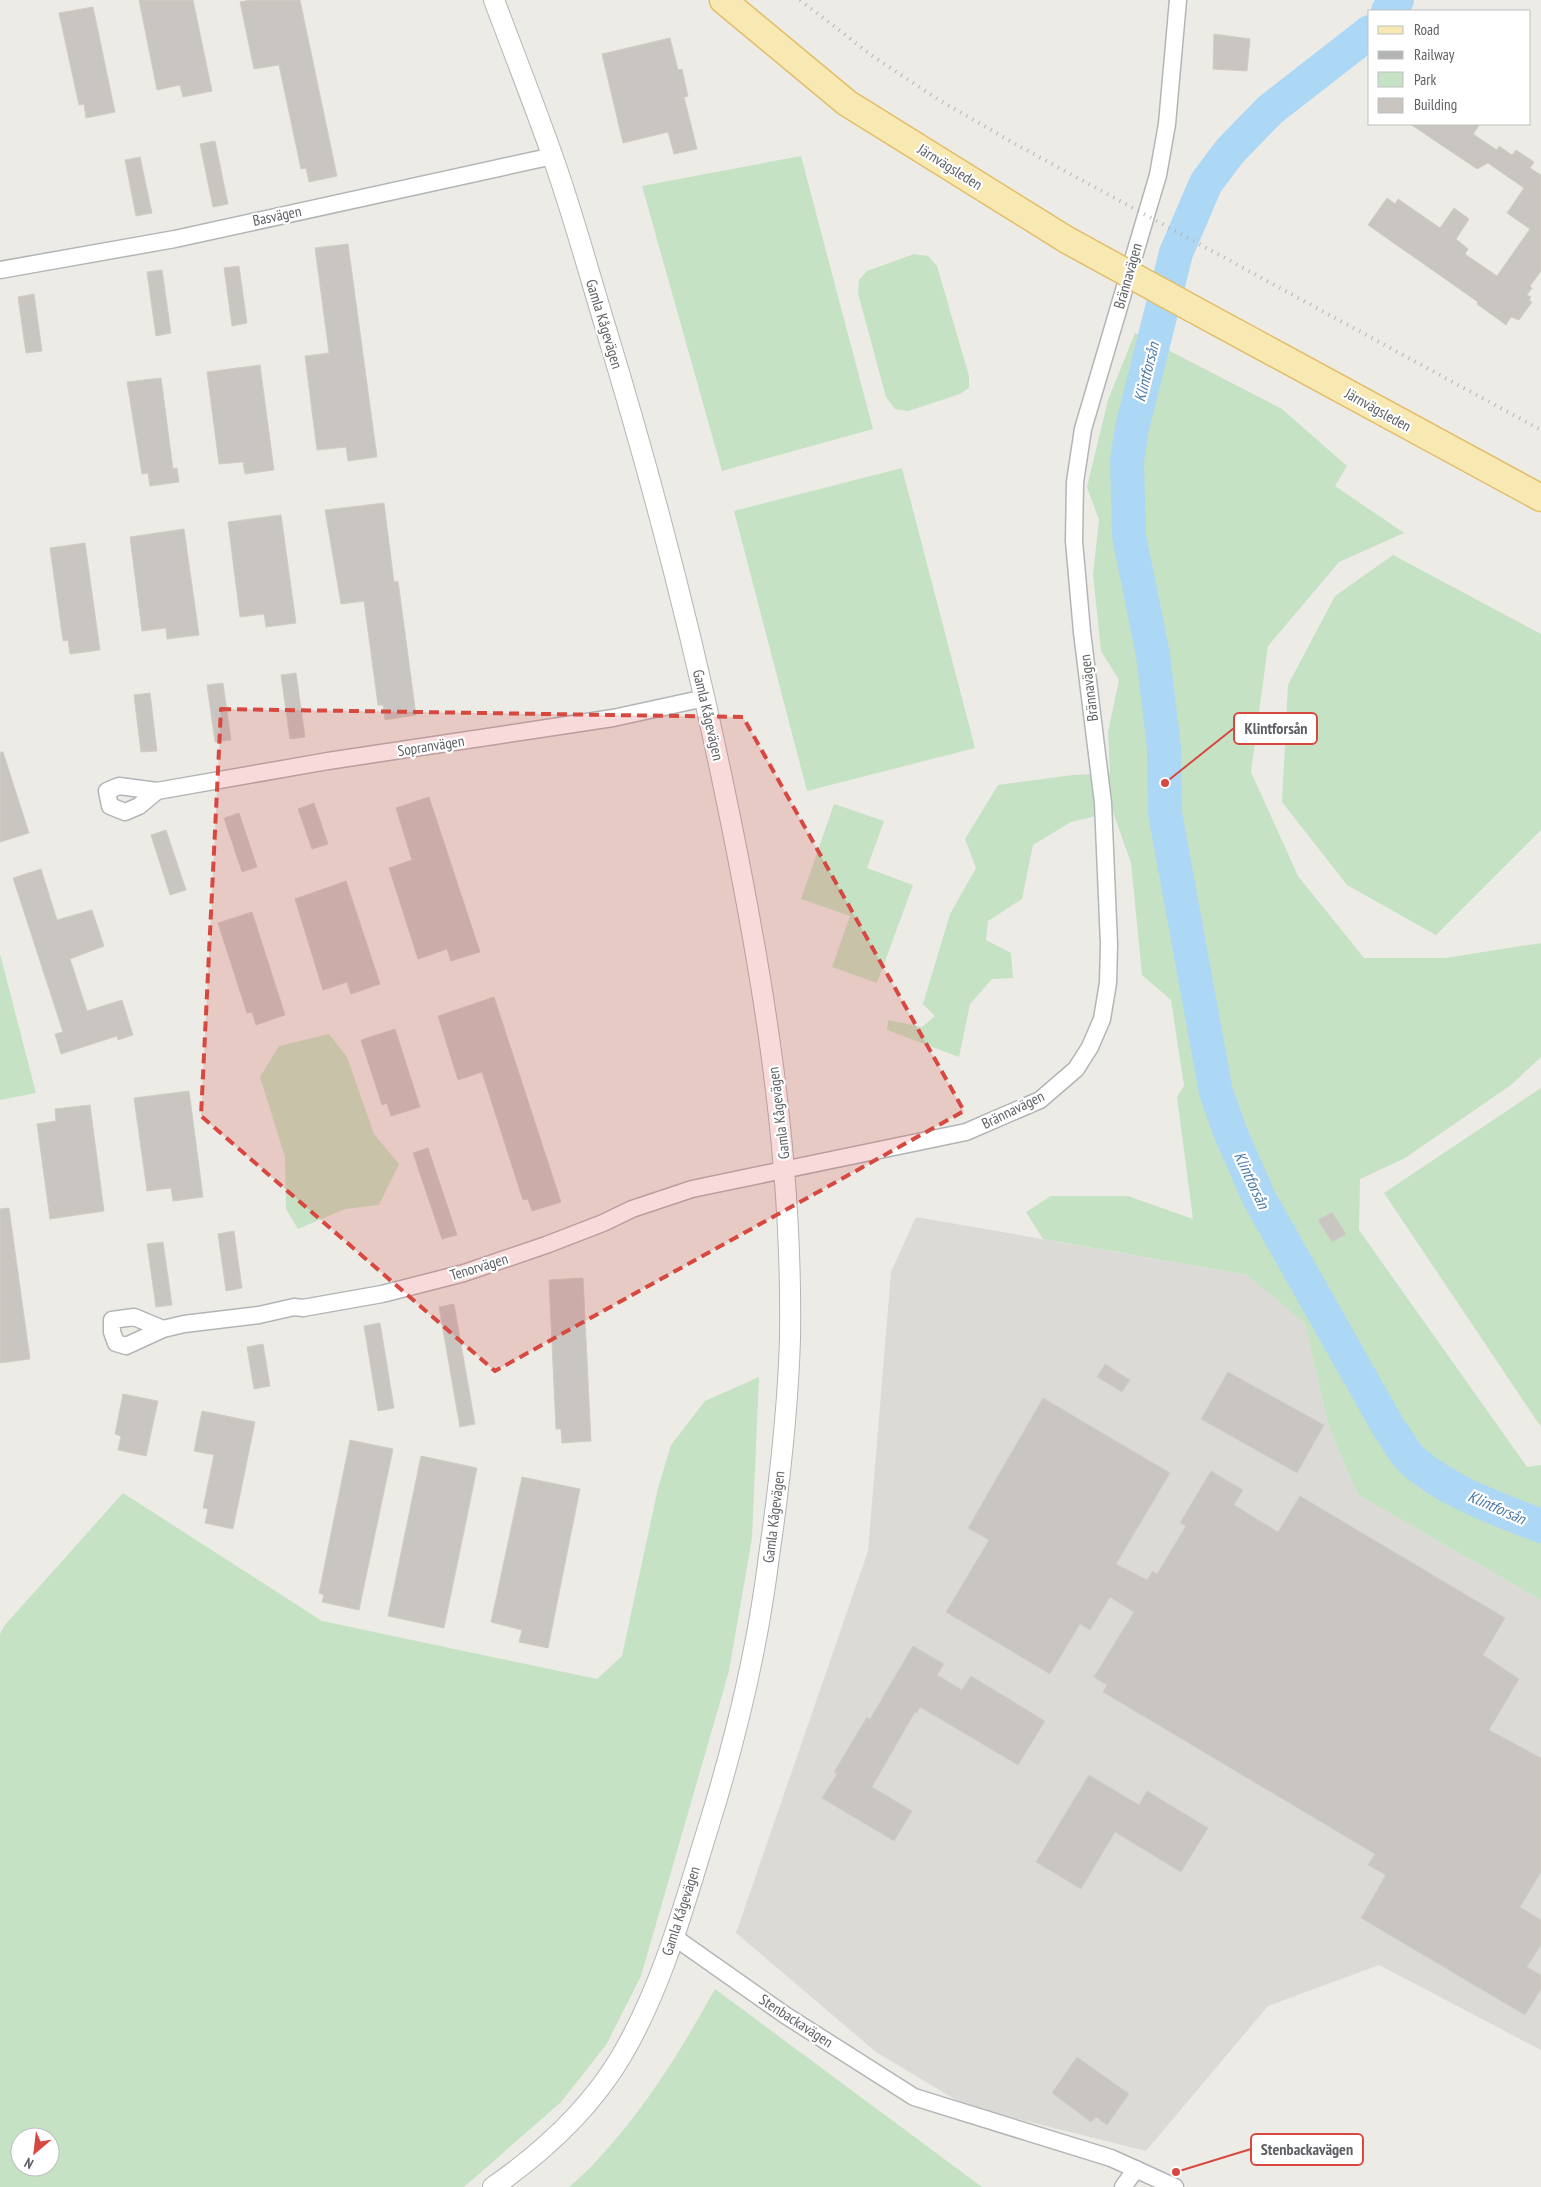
<svg xmlns="http://www.w3.org/2000/svg" width="1541" height="2187" font-family="'PT Sans Narrow',sans-serif">
<style>
.industrial{fill:#dcdad7}
.green{fill:#c5e2c4;fill-rule:evenodd}
.lines{fill:none;stroke-linecap:round;stroke-linejoin:round}
.river{stroke:#acd8f6;stroke-width:34}
.building{fill:#c9c6c2;stroke:#d2cdc4}
.minor-casing{stroke:#b2b5b8;stroke-width:19}
.tertiary-casing{stroke:#b2b5b8;stroke-width:22}
.primary-casing{stroke:#e3bd69;stroke-width:29}
.minor{stroke:#fff;stroke-width:16}
.tertiary{stroke:#fff;stroke-width:20}
.primary{stroke:#f7e9b1;stroke-width:26}
.rail{stroke:#b3b4b4;stroke-width:4;stroke-dasharray:1 6;stroke-linecap:butt}
.primary-bridge-casing{stroke:#e3bd69;stroke-width:29;stroke-linecap:butt}
.primary-bridge{stroke:#f7e9b1;stroke-width:26}
.marked{fill:#d74841;fill-opacity:0.2;stroke:#d74841;stroke-width:4;stroke-dasharray:10 6;stroke-linejoin:round}
.labels{text-anchor:middle;stroke-width:4.5;stroke-linejoin:round;paint-order:stroke}
.street-label{font-size:15px;fill:#5d6064;stroke:#fff}
.water-label{font-size:16px;font-style:italic;fill:#4b7aa6;stroke:#fff}
.leader{fill:none;stroke:#d74841;stroke-width:2}
.callout-dot{fill:#d74841;stroke:#fff;stroke-width:2}
.callout{fill:#fff;stroke:#d74841;stroke-width:2}
.callout-label{font-size:16px;text-anchor:middle;font-weight:bold;fill:#5d6064}
</style>
<rect width="100%" height="100%" fill="#edebe5"/>
<!-- industrial -->
<path class="industrial" d="M916 1217 1247 1275 1305 1324 1329 1428 1358 1495 1541 1600V2050L1379 1965 1268 2006 1146 2151 966 2106 876 2052 736 1933 868 1551 891 1272Z"/>
<!-- green -->
<g class="green">
<path d="M801 156 873 429 722 471 642 186Z"/>
<path d="M914 254 928 256 937 266 969 376V388L960 394 908 411 895 409 886 397 858 293 859 280 867 271Z"/>
<path d="M1135 333 1282 409 1347 466 1335 486 1404 533 1339 562 1268 646 1251 772 1298 876 1364 958H1445L1541 943V1057L1511 1085 1405 1158 1360 1179 1359 1230 1527 1467 1541 1465V1600L1358 1495 1329 1428 1305 1324 1247 1275 1043 1239 1026 1212 1051 1196H1128L1193 1219 1177 1097 1184 1086 1171 1000 1142 975 1131 863 1113 812 1071 822 1033 845 1022 899 988 921 986 940 1011 953 1013 978 992 979 970 1004 959 1057 887 1030 888 1020 922 1027 935 1016 923 1004 950 914 976 868 965 839 998 785 1073 775 1110 773 1108 732 1119 680 1101 651 1093 574 1099 520 1087 487 1108 400Z"/>
<path d="M902 468 975 748 807 791 734 511Z"/>
<path d="M1393 555 1541 634V830L1436 935 1347 885 1282 802 1288 685 1335 596Z"/>
<path d="M834 804 884 821 867 868 913 885 877 983 832 967 850 916 801 899Z"/>
<path d="M0 954 36 1093 0 1100Z"/>
<path d="M329 1034 347 1057 374 1134 399 1164 379 1205 345 1209 298 1229 286 1209 285 1157 260 1077 279 1046Z"/>
<path d="M1541 1088V1427L1384 1193Z"/>
<path d="M759 1377 752 1538 729 1671 641 1976 606 2045 561 2102 464 2187H0V1634L4 1626 123 1493 322 1621 597 1679 622 1656 658 1488 671 1445 705 1401ZM20 2137H50V2167H20Z"/>
<path d="M715 1989 982 2187H569C579 2178 590 2169 599 2158 646 2108 682 2048 715 1989Z"/>
</g>
<g class="lines">
<!-- river -->
<g class="river">
<path d="M1388 11 1397 0"/>
<path d="M1370 32 1271 109 1230 151 1206 183 1176 253 1132 428 1127 461 1129 536 1153 655 1164 748 1165 813 1216 1092 1231 1134 1259 1198 1389 1428C1397 1438 1404 1454 1414 1462 1450 1493 1498 1509 1541 1526"/>
</g>
</g>
<!-- building -->
<g class="building">
<path d="M139 0H193L212 91 183 97 180 85 157 90Z"/>
<path d="M251 0H300L337 176 309 182 306 168 301 169 279 65 254 69 240 2Z"/>
<path d="M93 7 115 112 86 118 84 104 79 105 59 13Z"/>
<path d="M1214 34 1250 39 1247 71 1213 69Z"/>
<path d="M670 38 678 70 682 69 688 96 684 97 697 149 674 154 668 132 623 143 602 54Z"/>
<path d="M1410 124H1480L1473 134 1497 150 1499 146 1512 155 1516 150 1534 162 1530 168 1541 175V271L1530 286 1532 288 1527 295 1531 297 1529 300 1532 302 1519 320 1511 317 1506 325 1477 304 1478 302 1368 225 1387 198 1395 204 1398 199 1440 228 1454 208 1469 219 1456 239 1468 249 1465 254 1497 276 1530 229 1507 213 1524 188 1488 163 1477 169Z"/>
<path d="M215 141 228 204 213 207 200 144Z"/>
<path d="M140 157 152 213 136 216 125 160Z"/>
<path d="M348 244 377 457 348 461 346 447 317 450 305 356 329 353 315 248Z"/>
<path d="M239 266 247 323 232 326 224 268Z"/>
<path d="M162 270 171 333 156 336 147 272Z"/>
<path d="M34 294 42 351 26 353 18 297Z"/>
<path d="M260 365 274 470 245 474 243 462 219 464 207 372Z"/>
<path d="M161 378 173 469 177 468 179 482 150 486 148 473 142 474 127 382Z"/>
<path d="M384 503 394 582 398 581 416 715 385 720 383 705H378L364 601 341 604 325 510Z"/>
<path d="M281 515 296 623 266 627 264 614 240 617 228 522Z"/>
<path d="M184 529 199 635 167 639 166 628 142 631 130 537Z"/>
<path d="M85 543 100 650 70 654 68 640 63 641 50 548Z"/>
<path d="M296 673 305 737 290 739 281 675Z"/>
<path d="M223 683 231 740 215 742 207 685Z"/>
<path d="M150 693 157 751 141 752 134 695Z"/>
<path d="M0 752H3L29 833 0 842Z"/>
<path d="M429 797 480 952 451 961 447 949 418 959 389 868 412 860 396 808Z"/>
<path d="M314 803 328 844 312 849 298 809Z"/>
<path d="M239 813 257 867 242 872 224 818Z"/>
<path d="M166 830 186 890 170 895 151 835Z"/>
<path d="M41 869 57 920 92 910 104 946 70 959 87 1011 122 1000 133 1035 118 1040 117 1036 61 1054 55 1034 63 1032 13 878Z"/>
<path d="M346 881 380 984 351 994 347 982 323 990 295 899Z"/>
<path d="M252 912 285 1015 256 1025 252 1012 247 1013 218 923Z"/>
<path d="M494 997 561 1202 532 1211 528 1199 523 1200 482 1072 458 1080 438 1016Z"/>
<path d="M395 1029 420 1107 391 1116 387 1103 382 1105 361 1040Z"/>
<path d="M189 1091 203 1197 173 1201 171 1188 147 1191 134 1098Z"/>
<path d="M90 1105 104 1211 50 1219 37 1124 56 1121 55 1109Z"/>
<path d="M428 1148 457 1235 442 1239 413 1153Z"/>
<path d="M9 1208 30 1359 0 1363V1209Z"/>
<path d="M1332 1212 1346 1234 1332 1242 1318 1220Z"/>
<path d="M234 1231 242 1288 226 1291 218 1234Z"/>
<path d="M163 1242 172 1305 156 1307 147 1244Z"/>
<path d="M583 1278 591 1441 562 1443 561 1429H556L549 1280Z"/>
<path d="M454 1304 475 1424 460 1427 439 1307Z"/>
<path d="M380 1323 394 1408 378 1411 364 1326Z"/>
<path d="M263 1344 270 1386 254 1389 247 1347Z"/>
<path d="M1105 1364 1130 1380 1122 1392 1097 1377Z"/>
<path d="M1228 1372 1324 1425 1297 1473 1201 1419Z"/>
<path d="M123 1394 158 1401 146 1456 118 1450 121 1436 115 1434Z"/>
<path d="M1043 1398 1170 1473 1116 1564 1147 1580 1153 1571 1157 1574 1186 1526 1180 1523 1211 1471 1243 1490 1234 1505 1278 1532 1300 1496 1505 1618 1483 1655 1519 1679 1489 1730 1541 1758V1872L1520 1907 1541 1920V1945L1527 1967 1541 1975V1989L1525 2015 1361 1918 1386 1875 1368 1865 1375 1854 1103 1692 1107 1685 1094 1677 1134 1612 1110 1597 1090 1630 1080 1624 1050 1674 946 1612 989 1540 968 1528Z"/>
<path d="M202 1411 255 1422 233 1529 205 1523 208 1509 203 1508 214 1455 194 1451Z"/>
<path d="M350 1440 393 1449 359 1610 322 1602 324 1595 319 1593Z"/>
<path d="M421 1456 477 1468 444 1628 388 1616Z"/>
<path d="M522 1477 580 1489 548 1648 519 1642 522 1630 491 1622Z"/>
<path d="M913 1646 944 1664 937 1675 962 1690 971 1676 1045 1721 1018 1765 920 1707 917 1713 915 1712 872 1787 912 1811 894 1841 822 1798 837 1774 834 1772 867 1717 870 1719Z"/>
<path d="M1089 1775 1139 1805 1147 1791 1208 1828 1181 1872 1115 1832 1081 1889 1036 1862Z"/>
<path d="M1077 2057 1129 2094 1107 2125 1096 2117 1091 2122 1052 2093Z"/>
</g>
<g class="lines">
<!-- minor casing -->
<g class="minor-casing">
<g id="minor">
<path d="M0 270 175 239 553 156"/>
<path d="M157 791 139 806 125 812 110 806 107 791 119 786 157 791 328 761 613 718 705 698"/>
<path d="M163 1329 126 1346 116 1343 112 1332V1320L134 1317 163 1329 184 1324 259 1315 294 1307 303 1308 382 1294 464 1273 546 1245 603 1223 632 1209 692 1189 966 1132 1040 1100 1076 1069 1090 1047 1102 1019 1108 983 1109 944 1103 803 1082 632 1074 541 1075 482 1083 429 1158 175 1167 124 1178 0"/>
<path d="M674 1937 785 2015 914 2097 1111 2158 1175 2187"/>
<path d="M1123 2187 1136 2169"/>
</g>
</g>
<!-- tertiary casing -->
<g class="tertiary-casing">
<path id="tertiary" d="M493 2187C543 2152 591 2108 622 2055 663 1985 684 1905 708 1828 732 1751 752 1672 764 1592 767 1573 769 1554 772 1535 781 1470 788 1404 790 1339 793 1152 762 970 724 788 692 633 652 480 606 329 588 270 572 210 551 152 533 101 513 51 494 0"/>
</g>
<!-- primary casing -->
<g class="primary-casing">
<g id="primary">
<path d="M723 0 847 103 1067 240"/>
<path d="M1193 309 1541 498"/>
</g>
</g>
<!-- minor -->
<use href="#minor" class="minor"/>
<!-- tertiary -->
<use href="#tertiary" class="tertiary"/>
<!-- primary -->
<use href="#primary" class="primary"/>
<!-- rail -->
<path class="rail" d="M800 0 874 57 939 100 1019 146 1541 430"/>
<!-- primary-bridge casing -->
<g class="primary-bridge-casing">
<path id="primary-bridge" d="M1067 240 1193 309"/>
</g>
<!-- primary-bridge -->
<use href="#primary-bridge" class="primary-bridge"/>
</g>
<!-- marked area -->
<path class="marked" d="M221 709 743 717 964 1111 495 1371 201 1116Z"/>
<g class="labels">
<!-- street labels -->
<g class="street-label">
<text transform="translate(950 167) rotate(32)" y="5">Järnvägsleden</text>
<text transform="translate(277 216) rotate(-12)" y="5">Basvägen</text>
<text transform="translate(1128 276) rotate(-74)" y="5">Brännavägen</text>
<text transform="translate(604 324) rotate(73)" y="5">Gamla Kågevägen</text>
<text transform="translate(1378 410) rotate(29)" y="5">Järnvägsleden</text>
<text transform="translate(1089 688) rotate(-97)" y="5">Brännavägen</text>
<text transform="translate(708 715) rotate(77)" y="5">Gamla Kågevägen</text>
<text transform="translate(431 746) rotate(-9)" y="5">Sopranvägen</text>
<text transform="translate(1013 1110) rotate(-26)" y="5">Brännavägen</text>
<text transform="translate(779 1113) rotate(-97)" y="5">Gamla Kågevägen</text>
<text transform="translate(479 1267) rotate(-17)" y="5">Tenorvägen</text>
<text transform="translate(774 1517) rotate(-83)" y="5">Gamla Kågevägen</text>
<text transform="translate(681 1911) rotate(-72)" y="5">Gamla Kågevägen</text>
<text transform="translate(796 2021) rotate(33)" y="5">Stenbackavägen</text>
</g>
<!-- water labels -->
<g class="water-label">
<text transform="translate(1146 372) rotate(-76)" y="6">Klintforsån</text>
<text transform="translate(1252 1180) rotate(65)" y="6">Klintforsån</text>
<text transform="translate(1497 1507) rotate(24)" y="6">Klintforsån</text>
</g>
</g>
<!-- callouts -->
<path class="leader" d="M1165 783L1234 728M1176 2172L1251 2149"/>
<g class="callout-dot">
<circle cx="1165" cy="783" r="5"/>
<circle cx="1176" cy="2172" r="5"/>
</g>
<g class="callout">
<rect x="1234" y="713" width="83" height="31" rx="5"/>
<rect x="1251" y="2134" width="112" height="31" rx="5"/>
</g>
<g class="callout-label">
<text x="1276" y="734">Klintforsån</text>
<text x="1307" y="2155">Stenbackavägen</text>
</g>
<!-- legend -->
<rect x="1368" y="10" width="162" height="115" fill="#ffffff" stroke="#bebfc1"/>
<rect x="1378" y="26" width="25" height="8" fill="#f7e9b1" stroke="#bebfc1"/>
<text x="1414" y="35" font-size="15" fill="#5d6064">Road</text>
<rect x="1378" y="51" width="25" height="8" fill="#b3b4b4" stroke="#bebfc1"/>
<text x="1414" y="60" font-size="15" fill="#5d6064">Railway</text>
<rect x="1378" y="72" width="25" height="15" fill="#c5e2c4" stroke="#bebfc1"/>
<text x="1414" y="85" font-size="15" fill="#5d6064">Park</text>
<rect x="1378" y="98" width="25" height="15" fill="#c9c6c2" stroke="#bebfc1"/>
<text x="1414" y="110" font-size="15" fill="#5d6064">Building</text>
<!-- north arrow -->
<g transform="translate(35 2152) rotate(208)"><circle r="24" fill="#ffffff" stroke="#bebfc1"/>
<path d="M0-4L9 19L0 12L-9 19Z" fill="#d74841"/>
<text y="-8" font-size="14" font-weight="bold" text-anchor="middle" fill="#5d6064">N</text>
</g>
</svg>
